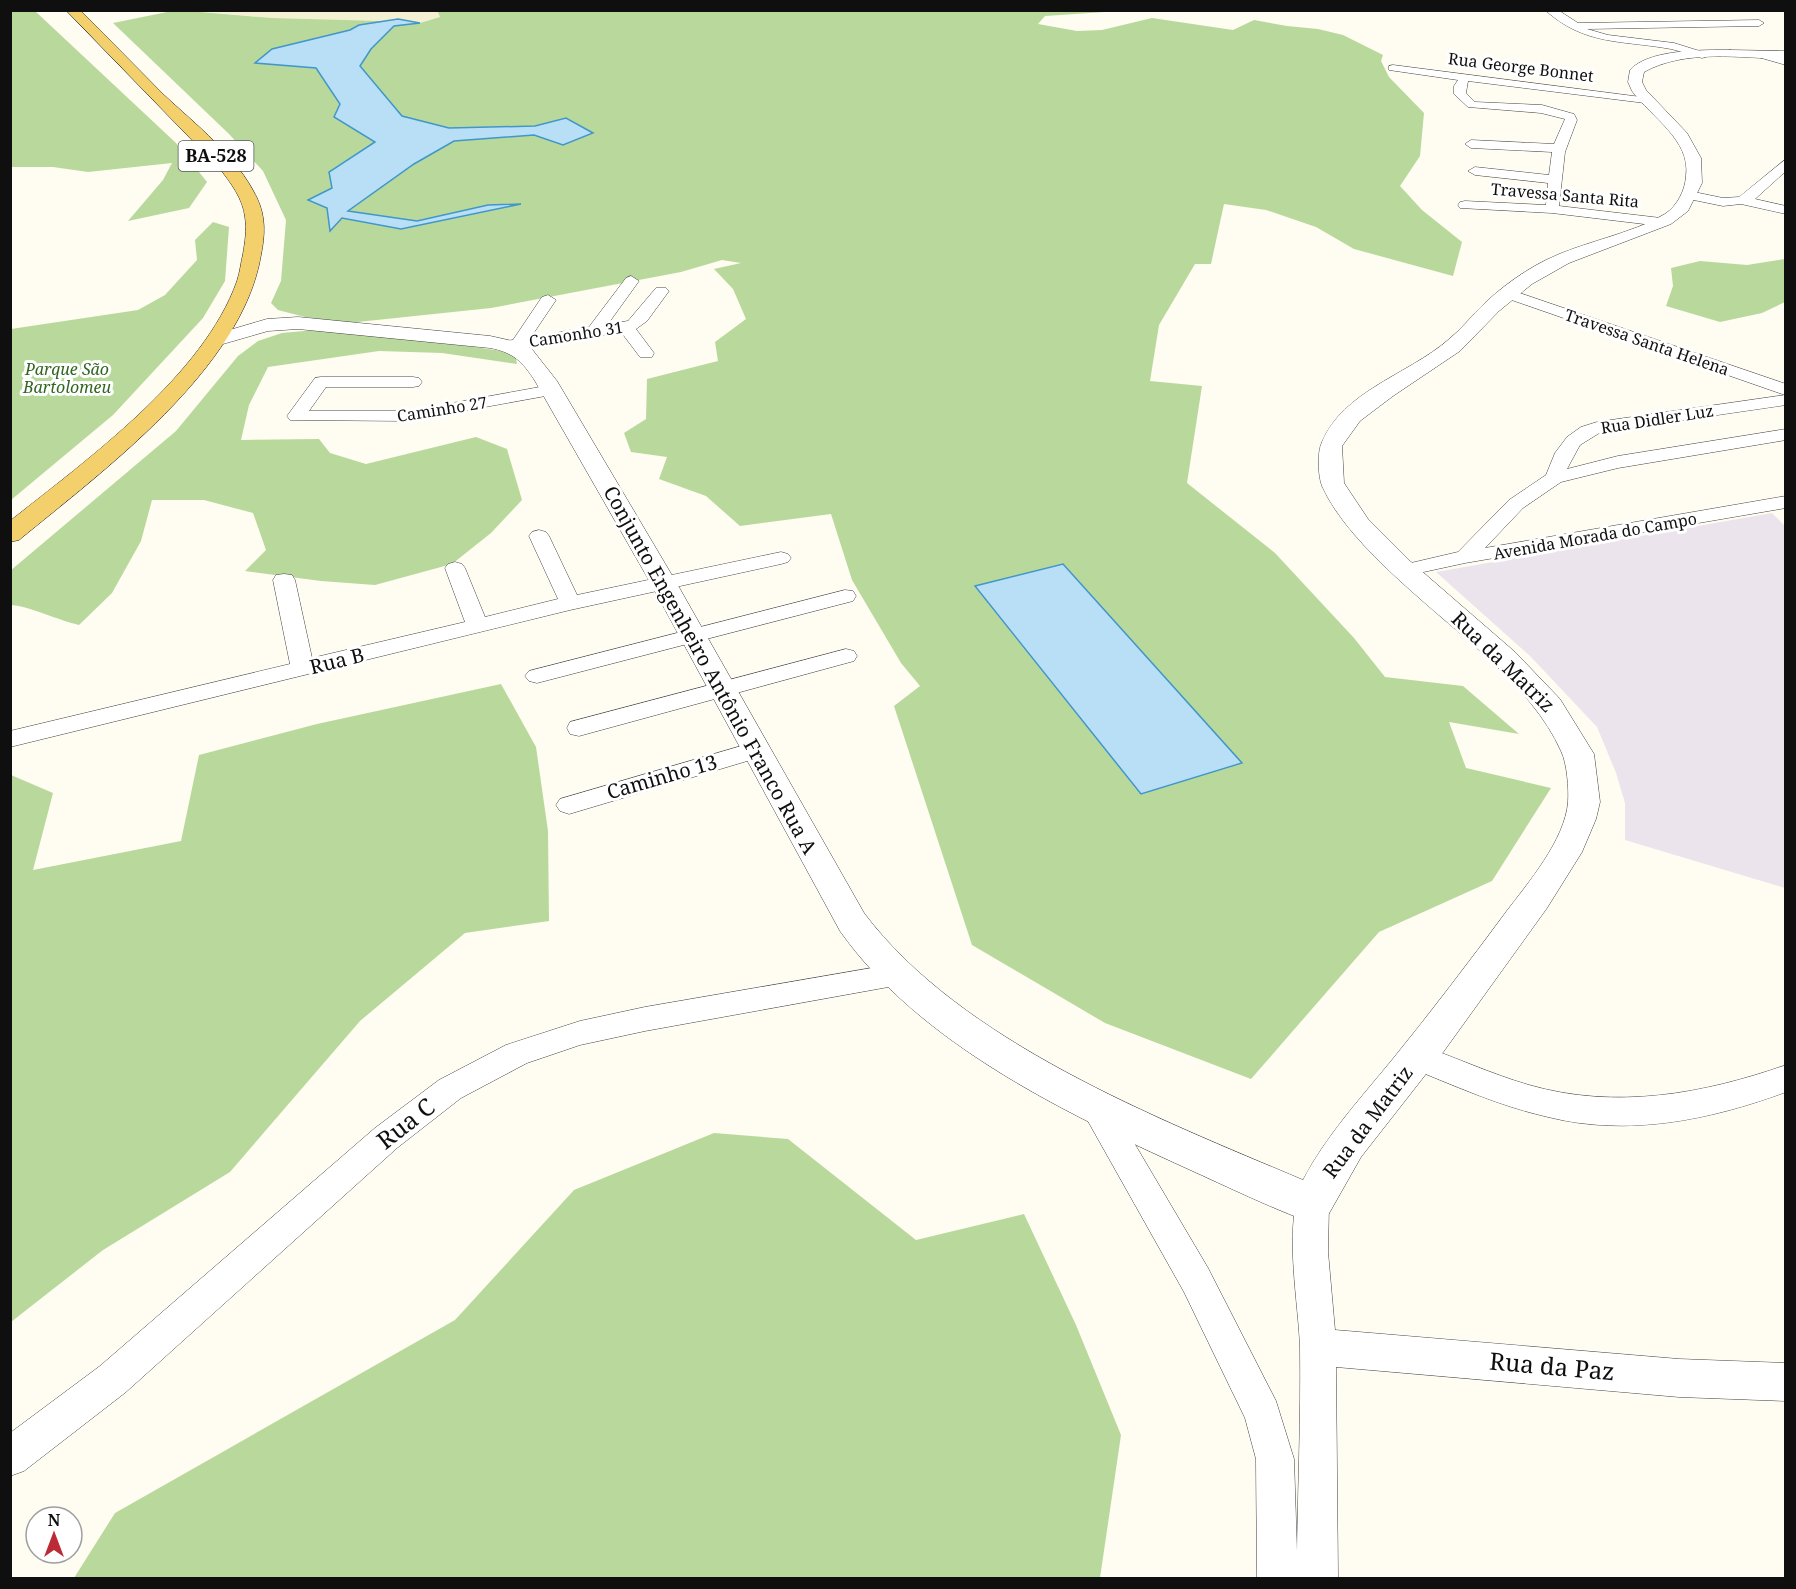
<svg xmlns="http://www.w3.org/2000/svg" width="1796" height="1589" font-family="'Noto Serif',serif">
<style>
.industrial{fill:#ece4ed}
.farmland{fill:#f4f1d3}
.forest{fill:#b9d99c}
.water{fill:#b8dff5;stroke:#4196ca;stroke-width:1.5}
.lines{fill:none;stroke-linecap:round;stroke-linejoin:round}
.minor-casing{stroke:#424242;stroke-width:1}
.tertiary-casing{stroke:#424242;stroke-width:1}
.primary-casing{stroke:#202020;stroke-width:1}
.minor{fill:#fff;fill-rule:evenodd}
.tertiary{fill:#fff;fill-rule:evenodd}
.primary{fill:#f4d06d;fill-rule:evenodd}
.labels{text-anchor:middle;stroke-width:6;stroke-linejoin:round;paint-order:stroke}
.far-street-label{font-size:16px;fill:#0f0f0f;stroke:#fff}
.far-park-label{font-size:16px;font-style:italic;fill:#316621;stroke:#fff}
.shield{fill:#fff;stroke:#575757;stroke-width:1.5}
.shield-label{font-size:18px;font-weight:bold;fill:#0f0f0f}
.street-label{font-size:20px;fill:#0f0f0f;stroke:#fff}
.near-street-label{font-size:24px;fill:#0f0f0f;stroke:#fff}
</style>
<rect width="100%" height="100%" fill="#fffcf2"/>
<!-- industrial -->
<path class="industrial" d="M1772 513 1786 527 1785 888 1625 840V803L1616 773 1597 727 1530 656 1436 572Z"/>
<!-- farmland -->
<path class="farmland" d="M437 10 440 17 420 23 398 19 383 21 272 18 194 11Z"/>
<!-- forest -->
<g class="forest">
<path d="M177 10 272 18 383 21 398 19 420 23 440 17 437 10H1135L1045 16 1038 24 1077 31 1102 30 1152 18 1233 30 1254 20 1287 26 1318 29 1343 35 1383 55 1381 61 1389 77 1424 113 1420 156 1400 186 1422 210 1462 242 1453 276 1354 249 1316 227 1266 210 1224 204 1211 264H1195L1159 325 1150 381 1202 386 1187 483 1275 553 1354 638 1385 677 1463 686 1519 734 1449 722 1466 768 1551 788 1492 881 1379 932 1251 1079 1105 1023 972 945 894 706 920 686 901 663 852 580 831 514 740 526 706 496 659 479 667 457 631 452 624 433 646 419 647 379 718 361 715 342 746 319 733 289 714 269 741 263 722 260 681 272 491 308 348 323 305 317 278 310 271 303 281 281 286 220 263 171 229 134 113 23Z"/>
<path d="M10 11H35L176 143 207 182 189 208 128 221 163 180 172 163 88 172 53 167H11Z"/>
<path d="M213 222 229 227 225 281 203 318 113 415 11 500V329L138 310 165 295 197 260 195 240Z"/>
<path d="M1785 259V302L1762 313 1720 322 1666 306 1673 286 1671 268 1700 261 1747 265Z"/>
<path d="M315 330 468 346 515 353 517 364 442 353 379 351 268 367 249 405 241 440 319 439 330 453 366 464 476 437 507 449 522 500 491 533 452 564 375 585 321 581 245 571 266 550 253 513 204 500H152L141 541 112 593 79 625C61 621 25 605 11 605L10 571 176 431 238 356 258 341 282 333Z"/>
<path d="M501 684 536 747 548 831 549 921 465 933 360 1021 230 1172 103 1250 11 1322V775L53 793 33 870 181 841 199 755 317 724Z"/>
<path d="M714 1133 788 1139 916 1240 1024 1214 1076 1325 1121 1435 1100 1578H74L115 1513 455 1320 574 1190Z"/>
</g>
<!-- water -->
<g class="water">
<path d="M398 19 420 23 394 26 371 49 360 66 402 116 449 128 535 126 566 118 593 133 563 145 534 135 454 141 414 164 348 211 417 221 488 205 521 204 401 229 342 218 330 231 327 208 308 200 332 188 329 172 375 142 334 117 340 104 316 68 255 63 272 49 350 30 359 25Z"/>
<path d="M1063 564 1242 763 1141 794 975 586Z"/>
</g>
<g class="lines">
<!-- minor casing -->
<g class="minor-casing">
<g id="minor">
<path d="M1545 10H1558L1578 23 1759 20 1764 23 1759 26 1587 29 1608 35 1674 43 1706 53V57L1702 58C1692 56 1681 51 1671 49 1622 40 1585 46 1545 10Z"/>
<path d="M1762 52 1786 58V65L1758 57V53Z"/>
<path d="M1393 65 1649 98V102L1645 103 1468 81 1466 93 1475 102 1542 105 1574 114 1577 120 1565 152 1559 206 1661 218 1668 222 1661 226 1552 213 1460 208 1458 205 1460 202 1465 201 1546 205 1548 183 1475 175 1468 171 1475 167 1549 175 1552 152 1471 148 1465 144 1471 140 1554 144 1565 119 1541 113 1468 107 1454 94V86L1458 80 1389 70V66Z"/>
<path d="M1786 159V171L1755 199 1786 206V214L1741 204 1723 206 1684 198 1682 195 1689 191 1723 198 1739 197Z"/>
<path d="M631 276 639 281 608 324 628 321 656 288H666L669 291 647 321 636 329 654 353 652 357H640L621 332 512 350 504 345 506 341 513 340 542 297 548 295 556 300 531 337 589 327 626 278Z"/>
<path d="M1508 289 1786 384V405L1601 432 1580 445 1567 469 1618 456 1786 429V440L1618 468 1561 482 1523 508 1485 548 1786 496V508L1465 563 1405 576 1398 574 1394 570 1398 566 1458 552 1509 500 1546 475 1555 453 1567 437 1581 427 1597 422 1785 395 1503 297 1500 294Z"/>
<path d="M321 377H413L419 378 422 382 419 386 413 387H326L309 411H408L551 385 557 386 560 390 557 394 551 395 408 421 290 420 287 416 290 412 315 378Z"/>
<path d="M539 530 546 532 549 536 577 595 781 552 788 554 791 558 788 562 781 564 570 610 10 747V731L290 664 273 580 276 575 284 574 292 575 295 580 312 658 465 622 445 568 448 564 455 562 462 564 465 568 485 617 558 599 529 536 532 532Z"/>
<path d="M845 590 853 591 856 596 853 601 537 683 529 681 525 676 529 671Z"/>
<path d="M846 649 854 651 857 656 854 661 579 736 570 734 567 728 570 722Z"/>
<path d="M755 742 764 744 767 750 764 756 569 814 560 811 556 805 560 799Z"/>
<path d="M895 964 905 968 910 976 905 984 645 1031 580 1045 527 1063 461 1098 397 1148 126 1392 24 1471 10 1476V1433L100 1366 375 1128 439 1080 506 1045 580 1021 645 1007Z"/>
<path d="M1417 1044C1455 1057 1491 1074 1529 1085 1616 1110 1703 1094 1786 1065V1092C1710 1120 1628 1137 1548 1117 1499 1106 1453 1085 1406 1066L1402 1057 1406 1048Z"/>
<path d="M1096 1093 1107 1097 1208 1268 1276 1401 1294 1459 1297 1551C1298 1483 1301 1416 1300 1348 1299 1308 1284 1228 1300 1193L1312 1189 1324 1193 1329 1204 1328 1252 1335 1330 1679 1359 1786 1363V1401L1679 1397 1336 1367 1338 1578H1257L1256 1459 1245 1418 1184 1292 1080 1107 1085 1097Z"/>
</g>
</g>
<!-- tertiary casing -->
<g class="tertiary-casing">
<path id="tertiary" d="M1730 50 1786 51V59C1740 58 1685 49 1644 72L1642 82 1646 90 1687 133 1701 158 1702 183 1688 211 1671 224 1569 263 1532 284 1499 311 1460 351 1393 396 1360 421 1342 446 1344 483 1368 519 1410 561 1515 652 1560 699 1594 754 1600 802 1596 819 1582 852 1547 908 1444 1051 1361 1157 1327 1217 1312 1223C1269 1207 1228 1187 1186 1168 1065 1113 919 1043 840 931L650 582 535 381C523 362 513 352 490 348L298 329 268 331 216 346 209 344 206 340 209 336 267 319 298 317 490 336 517 342 531 348 557 381 676 582 864 913C961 1042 1157 1118 1303 1180 1326 1136 1360 1099 1392 1060 1431 1012 1469 962 1506 912 1528 883 1565 840 1568 802 1569 789 1567 763 1561 751 1546 717 1519 688 1493 663 1442 614 1350 549 1322 486 1318 476 1317 452 1322 442 1343 391 1409 374 1448 340 1462 329 1472 315 1485 303 1503 286 1524 271 1546 260 1582 242 1632 234 1665 214 1677 206 1685 191 1686 176 1691 140 1651 117 1632 91L1628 82 1630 70C1649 49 1703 50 1730 50Z"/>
</g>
<!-- primary casing -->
<g class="primary-casing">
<path id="primary" d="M66 10H80C108 38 135 66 163 94 196 125 237 156 257 198 266 217 265 235 261 255 242 369 104 470 19 540L10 542V521C87 460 204 375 237 281 240 272 241 262 243 254 245 242 247 230 245 217 243 199 231 183 220 169Z"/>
</g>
<!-- minor -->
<use href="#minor" class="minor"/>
<!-- tertiary -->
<use href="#tertiary" class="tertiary"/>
<!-- primary -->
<use href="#primary" class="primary"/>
</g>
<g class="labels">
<!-- far-street labels -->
<g class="far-street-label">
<text transform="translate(1521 67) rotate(7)" y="6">Rua George Bonnet</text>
<text transform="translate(1565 195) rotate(5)" y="6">Travessa Santa Rita</text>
<text transform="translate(576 334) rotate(-9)" y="6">Camonho 31</text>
<text transform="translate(1647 342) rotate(19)" y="6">Travessa Santa Helena</text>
<text transform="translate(442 409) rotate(-9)" y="6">Caminho 27</text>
<text transform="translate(1657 419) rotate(-9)" y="6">Rua Didler Luz</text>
<text transform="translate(1595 536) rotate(-10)" y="6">Avenida Morada do Campo</text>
</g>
<!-- far-park labels -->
<g class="far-park-label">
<text x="67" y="375">Parque São<tspan x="67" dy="18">Bartolomeu</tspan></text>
</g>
<!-- shield labels -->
<rect class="shield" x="178.5" y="141" width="75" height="30" rx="4.5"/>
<g class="shield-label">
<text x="216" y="162">BA-528</text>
</g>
<!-- street labels -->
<g class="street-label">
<text transform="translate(337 661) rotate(-14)" y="7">Rua B</text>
<text transform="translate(1503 662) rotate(44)" y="7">Rua da Matriz</text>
<text transform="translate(710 670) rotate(61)" y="7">Conjunto Engenheiro Antônio Franco Rua A</text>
<text transform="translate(662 777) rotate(-16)" y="7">Caminho 13</text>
<text transform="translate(1368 1122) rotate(-53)" y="7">Rua da Matriz</text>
</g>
<!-- near-street labels -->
<g class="near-street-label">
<text transform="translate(406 1124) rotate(-38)" y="8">Rua C</text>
<text transform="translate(1552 1367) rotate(5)" y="8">Rua da Paz</text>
</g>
</g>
<!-- border -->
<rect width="1796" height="1589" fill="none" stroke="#0f0f0f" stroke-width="24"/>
<!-- north arrow -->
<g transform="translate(54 1535)"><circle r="28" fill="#ffffff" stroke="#9f9f9f" stroke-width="1.5"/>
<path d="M0-4.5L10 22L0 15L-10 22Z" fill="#bc2b35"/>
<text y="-9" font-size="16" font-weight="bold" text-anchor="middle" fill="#0f0f0f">N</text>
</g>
</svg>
